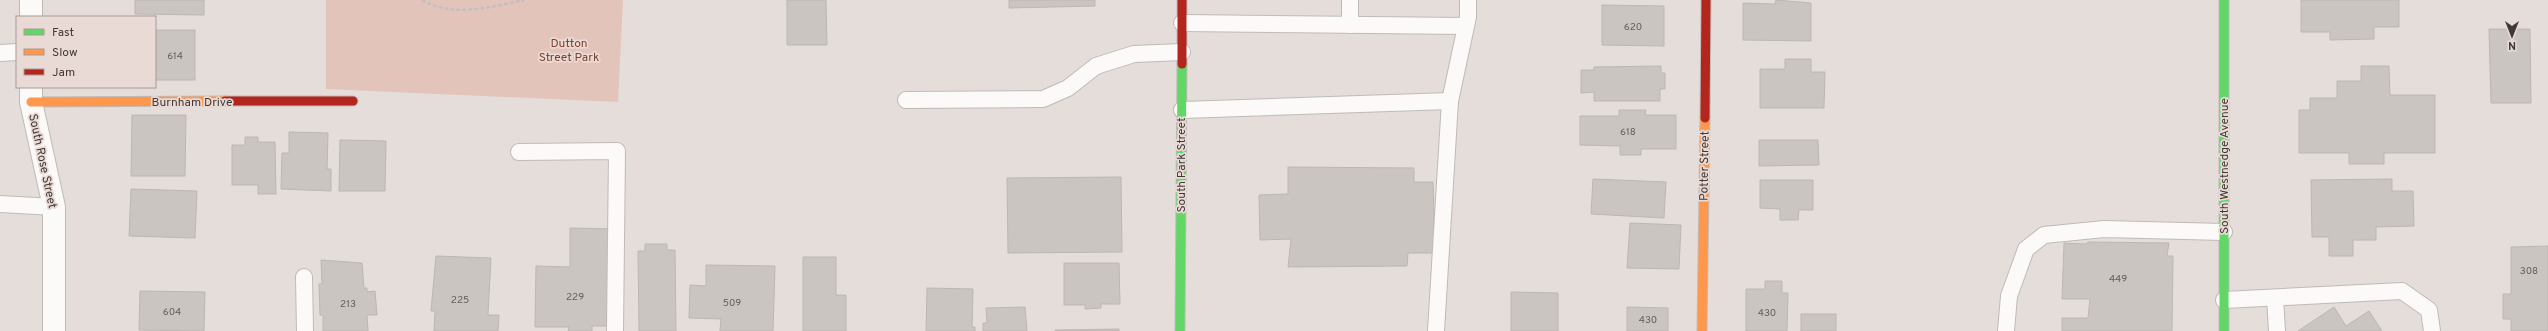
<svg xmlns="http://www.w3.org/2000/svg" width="2548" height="331" font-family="Overpass,sans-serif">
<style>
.green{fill:#e3c4ba}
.building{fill:#cbc5c2;stroke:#bcb6b4}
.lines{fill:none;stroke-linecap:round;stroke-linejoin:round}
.lane-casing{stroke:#c0bab7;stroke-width:18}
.street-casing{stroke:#c0bab7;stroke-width:24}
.fast-casing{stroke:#c0bab7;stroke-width:11}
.slow-casing{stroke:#c0bab7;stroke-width:11}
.jam-casing{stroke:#c0bab7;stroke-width:11}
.path{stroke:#c4bfbe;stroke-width:2.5;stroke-dasharray:4 2;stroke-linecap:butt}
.lane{stroke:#fbfaf9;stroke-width:16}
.street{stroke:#fbfaf9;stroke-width:22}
.fast{stroke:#63d668;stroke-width:9}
.slow{stroke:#ff974d;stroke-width:9}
.jam{stroke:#b3261e;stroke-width:9}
.labels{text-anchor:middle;stroke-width:3.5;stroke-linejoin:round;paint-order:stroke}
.number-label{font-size:10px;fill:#645d5a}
.park-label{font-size:12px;fill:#82412c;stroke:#eadad5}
.street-label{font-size:12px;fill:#403937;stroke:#eadad5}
</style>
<rect width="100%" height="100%" fill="#e5ddda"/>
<!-- green -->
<path class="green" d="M326 0H623L618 102 326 89Z"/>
<!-- building -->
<g class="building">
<path d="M135 0H204V15L135 14Z"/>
<path d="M787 0H826L827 45H787Z"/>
<path d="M1009 0H1095V6L1009 8Z"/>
<path d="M1776 0 1811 3V41L1743 40V3L1775 4Z"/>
<path d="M2301 0H2399V27H2374V39L2330 40V32H2301Z"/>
<path d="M1602 5 1664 6V46L1602 45Z"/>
<path d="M2489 29H2530L2531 103H2491Z"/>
<rect x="155" y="30" width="40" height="50"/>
<path d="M1785 59H1811V72H1825L1824 108H1760V69H1785Z"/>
<path d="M1661 66V73H1665V89H1660V101H1594V92L1581 93V70H1594V67Z"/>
<path d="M2361 66H2389L2390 95H2435V153H2384V164H2349V153H2299V110H2310V98H2337V81H2361Z"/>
<path d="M1619 110H1646L1645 115H1676V149H1641V155H1620V146L1580 145V116H1619Z"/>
<path d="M132 115H186L185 176H131Z"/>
<path d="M289 132 328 133 327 169H331V191L281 189 282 153H289Z"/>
<path d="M245 137H258V142H275L276 194H258V185H232V145H245Z"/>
<path d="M340 140 386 141 385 191H339Z"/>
<path d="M1759 140H1818L1819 165 1759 166Z"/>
<path d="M1288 167 1414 168V182H1433L1435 253H1408L1407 266 1288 267 1291 239 1260 240 1259 195 1288 194Z"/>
<path d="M1121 177 1122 252 1008 253 1007 178Z"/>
<path d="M1593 179 1666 182 1664 218 1591 214Z"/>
<path d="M2392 179V191H2413L2414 226 2376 227V240H2353V256H2329V237H2312L2311 180Z"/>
<path d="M1760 180H1813V210H1799L1798 220H1780V209L1760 208Z"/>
<path d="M131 189 197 191 195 238 129 236Z"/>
<path d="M1630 223 1681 225 1679 269 1627 268Z"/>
<path d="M570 228 616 229 614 326H592V331H568L569 327H535L536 266 570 267Z"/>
<path d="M2088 242 2169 243 2167 256H2173L2172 331H2062V318H2088L2090 299H2062L2064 243 2086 244Z"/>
<path d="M645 244H667V250H675L676 331H639L638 251H645Z"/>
<path d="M2548 246V331H2511V319H2503V294H2511V247Z"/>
<path d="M436 256 491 258 488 315H499L498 331H434L435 311H431Z"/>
<path d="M803 257H836V295H846V331H803Z"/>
<path d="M321 260 362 263 364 288H367V292L375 291 377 315H367L368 331H323V315H320L319 284H322Z"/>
<path d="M1064 263H1119L1120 304H1101V308L1085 309V305H1064Z"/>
<path d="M706 265 775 266 773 331H720L721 319 689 318 690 285 706 286Z"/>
<path d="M1765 281H1782V293H1788L1787 331H1746V289H1765Z"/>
<path d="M927 288 973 289 972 327H975V331H926Z"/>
<path d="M140 291 205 292 204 331 139 330Z"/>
<path d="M1511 292 1558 293V331H1511Z"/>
<path d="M1025 307 1027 331H983V323H987L986 308Z"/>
<path d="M1627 307 1668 308V331H1627Z"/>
<path d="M2334 307 2346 326 2369 311 2382 331H2298Z"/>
<rect x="1801" y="314" width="35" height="17"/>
<path d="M1119 329V331H1055V330Z"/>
</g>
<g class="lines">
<!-- lane casing -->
<g class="lane-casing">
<g id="lane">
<path d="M1350 0V25"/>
<path d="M1182 23 1466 26"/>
<path d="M0 53 17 52"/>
<path d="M906 100 1043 99 1068 88 1096 66 1134 54 1182 52"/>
<path d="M1182 110 1450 101"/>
<path d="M519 152 617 151 615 331"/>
<path d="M0 204 54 207"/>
<path d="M304 277 305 331"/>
<path d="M2275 298 2277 331"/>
<path d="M2224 300 2402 291 2429 310 2432 331"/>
<path d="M1436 331 1450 101 1468 17V0"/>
<path d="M2006 331 2009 296 2026 249 2044 235 2104 229 2224 232"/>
</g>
</g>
<!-- street casing -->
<g class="street-casing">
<g id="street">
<path d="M31 17V0"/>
<path d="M31 87V102L54 207V331"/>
</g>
</g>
<!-- fast casing -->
<g class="fast-casing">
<g id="fast">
<path d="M2224 0V331"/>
<path d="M1180 331 1182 64"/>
</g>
</g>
<!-- slow casing -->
<g class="slow-casing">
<g id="slow">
<path d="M31 102 225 101"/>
<path d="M1702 331 1705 118"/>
</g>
</g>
<!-- jam casing -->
<g class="jam-casing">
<g id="jam">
<path d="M1182 64V0"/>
<path d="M225 101H353"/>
<path d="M1705 118 1706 0"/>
</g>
</g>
<!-- path -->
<path class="path" d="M422 0C453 18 491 7 524 0"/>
<!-- lane -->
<use href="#lane" class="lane"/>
<!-- street -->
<use href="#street" class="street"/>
<!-- fast -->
<use href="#fast" class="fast"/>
<!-- slow -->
<use href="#slow" class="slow"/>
<!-- jam -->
<use href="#jam" class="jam"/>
</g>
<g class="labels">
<!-- number labels -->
<g class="number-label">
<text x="1633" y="30">620</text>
<text x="175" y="59">614</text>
<text x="1628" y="135">618</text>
<text x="2529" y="274">308</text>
<text x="2118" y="282">449</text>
<text x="575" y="300">229</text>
<text x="460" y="303">225</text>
<text x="732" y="306">509</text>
<text x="348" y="307">213</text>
<text x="172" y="315">604</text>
<text x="1767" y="316">430</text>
<text x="1648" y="323">430</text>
</g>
<!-- park labels -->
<g class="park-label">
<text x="569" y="47">Dutton<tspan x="569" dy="14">Street Park</tspan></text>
</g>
<!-- street labels -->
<g class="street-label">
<text x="192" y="106">Burnham Drive</text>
<text transform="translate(43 161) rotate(78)" y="4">South Rose Street</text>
<text transform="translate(1181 165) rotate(-90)" y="4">South Park Street</text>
<text transform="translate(1704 166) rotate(-89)" y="4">Potter Street</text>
<text transform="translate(2224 166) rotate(-90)" y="4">South Westnedge Avenue</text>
</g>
</g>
<!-- legend -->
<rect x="16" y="16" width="140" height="72" fill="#eadad5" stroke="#a69a96"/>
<rect x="24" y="29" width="20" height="6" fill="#63d668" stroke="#a69a96"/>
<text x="52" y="36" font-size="12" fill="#403937">Fast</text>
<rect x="24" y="49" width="20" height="6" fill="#ff974d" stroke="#a69a96"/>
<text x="52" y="56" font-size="12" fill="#403937">Slow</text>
<rect x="24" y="69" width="20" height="6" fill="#b3261e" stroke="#a69a96"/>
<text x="52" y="76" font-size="12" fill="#403937">Jam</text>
<!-- north arrow -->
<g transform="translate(2512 36) rotate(180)" stroke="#eadad5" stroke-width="3" paint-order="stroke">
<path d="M0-3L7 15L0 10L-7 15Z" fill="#403937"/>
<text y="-6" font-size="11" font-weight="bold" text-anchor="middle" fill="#403937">N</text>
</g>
</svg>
